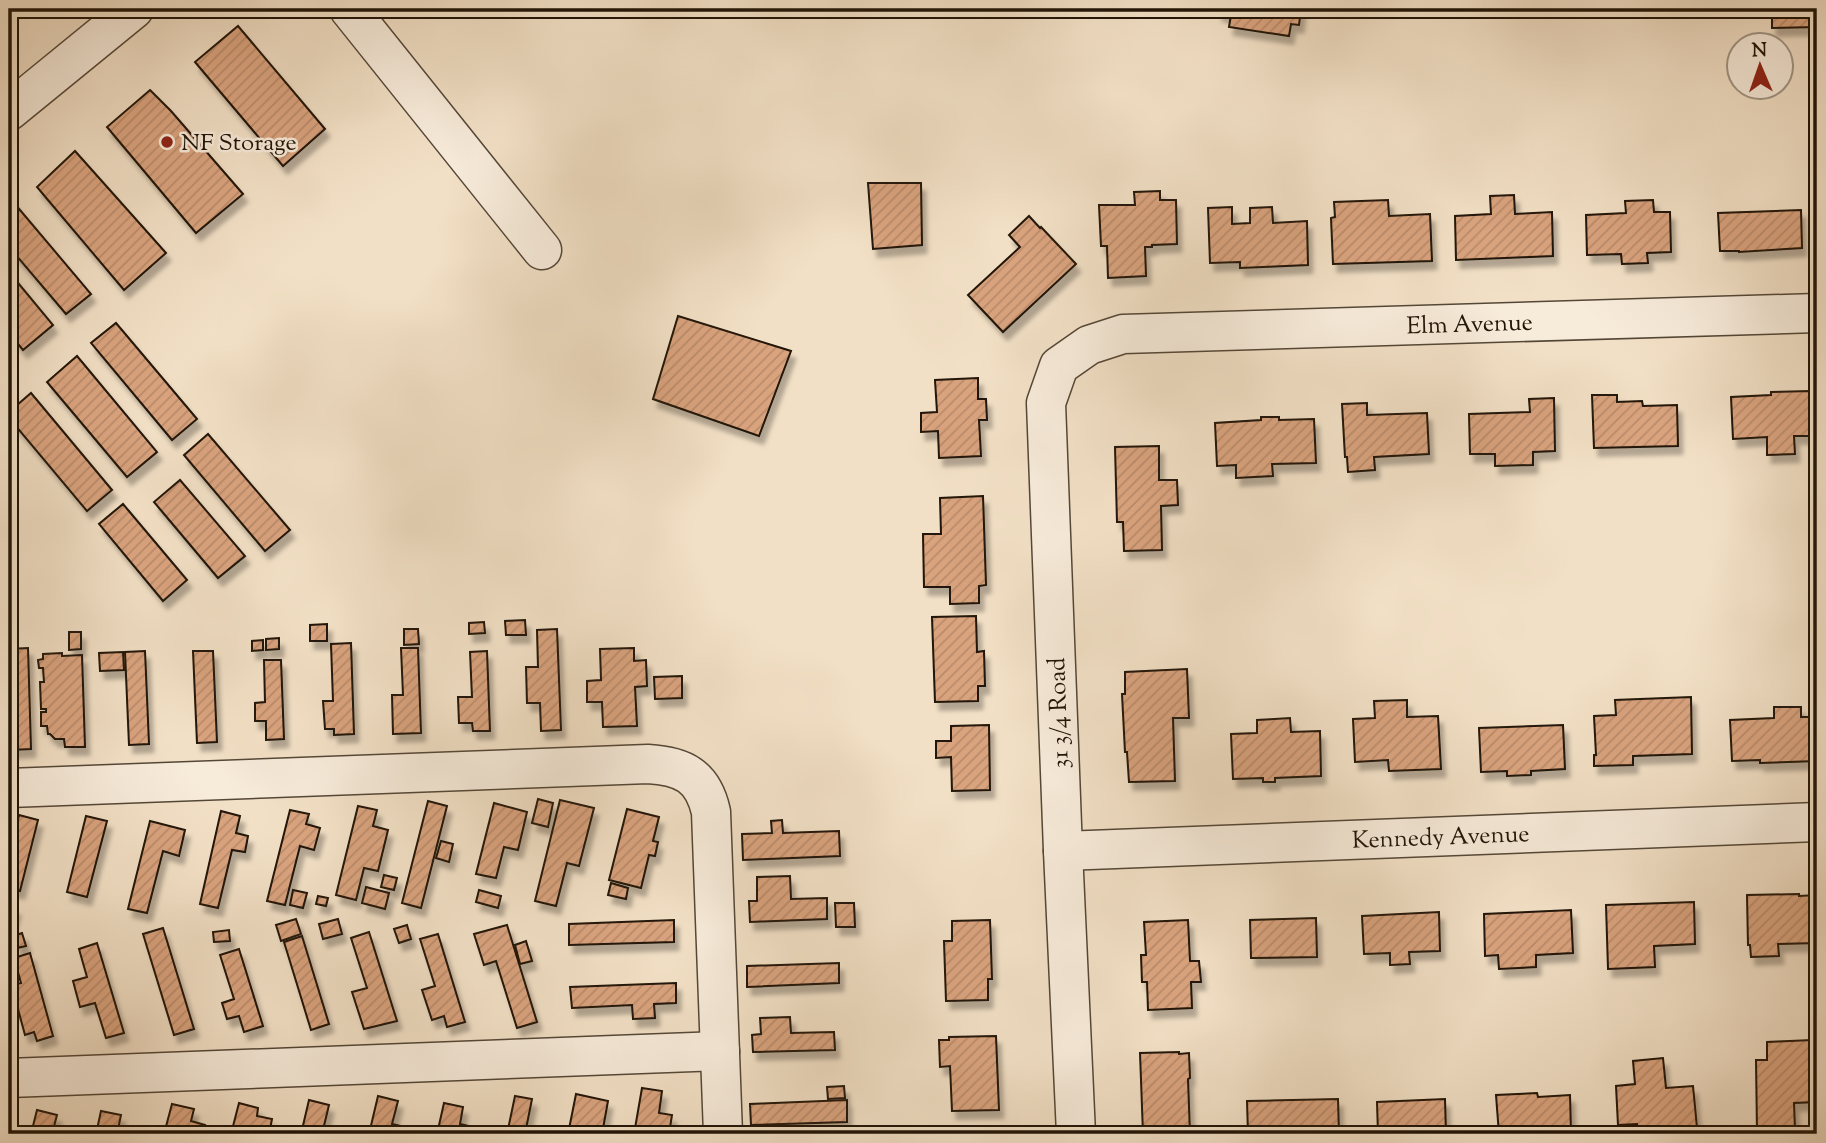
<svg xmlns="http://www.w3.org/2000/svg" width="1826" height="1143" font-family="'Sorts Mill Goudy',serif">
<style>
.building{fill:url(#building-hatch);stroke:#201407;stroke-width:2;filter:url(#shadow)}
.lines{fill:none;stroke-linecap:round;stroke-linejoin:round}
.minor-casing{stroke:#544737;stroke-width:41}
.minor{stroke:#f7ebda;stroke-width:38}
.poi-dot{fill:#8f2418;stroke:#f7ebda;stroke-width:2.5}
.labels{text-anchor:middle;stroke-width:5;stroke-linejoin:round;paint-order:stroke}
.poi-label{font-size:24px;fill:#201407;stroke:#f7ebda;text-anchor:start}
.street-label{font-size:24px;fill:#201407;stroke:#f7ebda}
</style>
<defs>
<pattern id="building-hatch" width="6" height="6" patternUnits="userSpaceOnUse" patternTransform="scale(1.75)"><rect width="6" height="6" fill="#d9a37e"/><path d="M-1 1l2-2M0 6l6-6M5 7l2-2" fill="none" stroke="#ba8b6b"/></pattern>
<filter id="shadow"><feDropShadow dx="4.5" dy="8" stdDeviation="2" flood-color="#0004"/></filter>
</defs>
<rect width="100%" height="100%" fill="#f2e0c6"/>
<filter id="stains"><feTurbulence type="fractalNoise" baseFrequency=".00286" numOctaves="4"/><feColorMatrix values="0 0 0 0 .2 0 0 0 0 .09 0 0 0 0 .02 0 0 0 .5 -.17"/></filter>
<radialGradient id="worn" r=".72"><stop offset=".6" stop-color="#630" stop-opacity="0"/><stop offset="1" stop-color="#630" stop-opacity=".3"/></radialGradient>
<!-- building -->
<g class="building">
<path d="M1219 9H1301L1299 25 1291 24 1289 36 1229 27 1231 15 1218 13Z"/>
<path d="M1772 9H1817V27L1772 28Z"/>
<path d="M238 26 325 129 283 166 195 62Z"/>
<path d="M150 90 171 111 243 194 196 233 107 127Z"/>
<path d="M75 151 166 253 124 290 37 187Z"/>
<path d="M868 183H921L922 245 873 249Z"/>
<path d="M1160 191V200H1176L1177 244 1152 245V247H1145L1146 276 1108 278 1107 246H1101L1099 205H1135L1134 192Z"/>
<path d="M1514 195 1515 214 1552 212 1553 256 1456 260 1455 216 1491 214 1490 196Z"/>
<path d="M9 197 91 294 66 314 9 247Z"/>
<path d="M1388 200 1389 216 1430 214 1432 261 1333 264 1331 218 1335 217 1334 202Z"/>
<path d="M1653 200 1654 212H1670L1671 252 1647 253 1648 263 1622 264 1621 254 1587 255 1586 215 1626 213 1625 201Z"/>
<path d="M1232 207V224L1250 223V208L1272 207 1273 223 1307 221 1308 265 1240 268V262L1210 263 1208 208Z"/>
<path d="M1801 210 1802 248 1739 252V251H1720L1718 213Z"/>
<path d="M1029 216 1040 228 1041 227 1076 264 1003 332 968 295 1020 247 1009 235Z"/>
<path d="M9 272 53 325 23 350 9 333Z"/>
<path d="M678 316 791 351 759 436 653 399Z"/>
<path d="M116 323 197 419 172 440 91 343Z"/>
<path d="M77 356 157 452 127 477 47 382Z"/>
<path d="M978 378V399H986L987 420H979L981 456 939 458 938 431 921 432V413L937 412 935 380Z"/>
<path d="M1810 391 1812 436H1794L1795 454 1767 455V437L1733 439 1731 397 1771 395V392Z"/>
<path d="M31 393 112 490 87 511 9 418V412Z"/>
<path d="M1592 395H1617V402L1642 401 1643 406 1677 405 1678 446 1594 448Z"/>
<path d="M1554 398 1555 451 1533 452V465L1495 466V454H1470L1469 414 1530 412 1529 399Z"/>
<path d="M1367 403V415L1427 413 1429 454 1374 457 1375 470 1348 472 1347 457H1345L1342 404Z"/>
<path d="M1261 417H1279V420L1314 419 1316 463 1272 464 1273 476 1236 478V465L1217 466 1215 423 1261 420Z"/>
<path d="M208 434 290 530 265 551 184 455Z"/>
<path d="M1159 446V480H1177L1178 505 1161 506 1162 550 1124 551 1123 522H1117L1115 447Z"/>
<path d="M180 480 245 556 218 578 154 502Z"/>
<path d="M983 496 986 585 979 586V603L950 604V587H924L923 534H941L940 498Z"/>
<path d="M123 504 187 580 163 601 99 524Z"/>
<path d="M976 616 977 652 984 651 985 686H978V701L935 702 932 617Z"/>
<path d="M525 620 526 635H506L505 621Z"/>
<path d="M484 622 485 633 469 634V623Z"/>
<path d="M327 624V641H310V625Z"/>
<path d="M404 629H418L419 644 404 645Z"/>
<path d="M557 629 561 730 541 731 540 703H527L526 667H538L537 630Z"/>
<path d="M69 632H81V649L69 650Z"/>
<path d="M279 638V649L266 650V639Z"/>
<path d="M263 640V650L252 651V641Z"/>
<path d="M351 643 354 734 334 735V729H325L323 701H333L331 644Z"/>
<path d="M28 648 31 749 11 750 9 649Z"/>
<path d="M401 648H418L421 733 393 734 392 695H403Z"/>
<path d="M634 648V661L646 660 647 686 635 687 637 726 603 727 602 702H587V681L601 680 600 649Z"/>
<path d="M145 651 149 744 129 745 125 652Z"/>
<path d="M193 651H213L217 742 197 743Z"/>
<path d="M487 651 490 731H473L472 723H459L458 697H472L470 652Z"/>
<path d="M123 652 124 670 100 671 99 653Z"/>
<path d="M62 653V656L82 655 85 747H65L64 739H55L50 734H48L47 726H41V712H46V709H41L40 682H44L43 668H39L38 660 43 659V654Z"/>
<path d="M264 660H281L284 739 266 740V721H255V703L265 702Z"/>
<path d="M1187 669 1189 718H1173L1175 781 1129 782 1127 752H1125L1122 694H1125V672Z"/>
<path d="M682 676V698L655 699 654 677Z"/>
<path d="M1691 697 1692 754 1633 756V765L1594 766V755H1596L1594 716 1616 715 1615 700Z"/>
<path d="M1407 700V717L1438 716 1441 769 1389 771 1388 760 1355 762 1353 719 1375 718 1374 701Z"/>
<path d="M1774 707H1801V717H1817V761L1760 763V760L1732 761 1730 720 1774 718Z"/>
<path d="M1290 718 1291 732 1320 731 1321 776 1275 778V782H1263V778L1233 779 1231 734 1257 733V720Z"/>
<path d="M989 725 990 790 952 791 951 757 936 758V741H951V726Z"/>
<path d="M1563 725 1565 769 1531 771V775L1507 776V771L1481 772 1479 728Z"/>
<path d="M538 799 553 803 548 827 532 823Z"/>
<path d="M560 800 594 808 579 866 567 863 556 906 535 901Z"/>
<path d="M428 801 447 806 421 908 402 903Z"/>
<path d="M494 803 527 812 518 850 504 847 496 878 476 874Z"/>
<path d="M358 806 377 810 373 826 388 830 378 871 364 868 356 900 336 895Z"/>
<path d="M627 809 659 817 653 841 658 842 655 856 649 855 641 888 609 880Z"/>
<path d="M290 810 309 814 306 824 320 828 314 850 300 846 285 905 267 901Z"/>
<path d="M221 811 240 816 236 833 248 836 245 852 232 850 218 908 200 904Z"/>
<path d="M19 815 38 820 20 891 9 888V856Z"/>
<path d="M86 816 107 821 87 897 67 892Z"/>
<path d="M782 820 783 833 839 831 840 856 743 860 742 834 772 833 771 821Z"/>
<path d="M150 821 185 830 179 856 163 851 147 913 128 909Z"/>
<path d="M441 841 453 844 449 862 436 858Z"/>
<path d="M384 875 397 878 394 890 381 887Z"/>
<path d="M790 876 791 899 827 898V919L750 922 749 901H757V877Z"/>
<path d="M611 883 628 888 626 899 608 895Z"/>
<path d="M366 887 389 893 385 909 362 903Z"/>
<path d="M293 890 307 893 303 908 290 905Z"/>
<path d="M479 890 501 896 498 908 476 902Z"/>
<path d="M1799 894V896L1817 895V943L1778 944 1779 956 1751 957 1750 945H1748L1747 895Z"/>
<path d="M318 896 328 898 326 906 316 904Z"/>
<path d="M1694 902 1695 944 1654 946 1655 967 1608 969 1606 905Z"/>
<path d="M835 903H854L855 927H836Z"/>
<path d="M9 906 16 908 12 923 9 922Z"/>
<path d="M1571 910 1573 953 1536 955V967L1499 969 1498 955 1485 956 1484 914Z"/>
<path d="M1439 912 1440 951 1409 952 1410 964 1390 965V953L1364 954 1362 916Z"/>
<path d="M1316 918 1317 957 1251 958 1250 920Z"/>
<path d="M296 919 301 934 281 941 276 925Z"/>
<path d="M338 919 342 934 323 939 319 924Z"/>
<path d="M674 920V942L569 945V924Z"/>
<path d="M990 920 992 979H988V1000L946 1001 944 941H952V921Z"/>
<path d="M1188 920 1190 961H1199L1201 982H1191L1192 1008 1148 1010 1147 982H1142L1141 955H1146L1144 922Z"/>
<path d="M407 925 411 939 399 943 394 929Z"/>
<path d="M507 925 537 1022 517 1028 496 961 484 965 474 934Z"/>
<path d="M163 928 194 1029 174 1035 143 934Z"/>
<path d="M229 930 230 941 214 942 213 932Z"/>
<path d="M369 932 397 1021 364 1029 352 992 367 988 351 938Z"/>
<path d="M22 933 26 946 17 948 13 936Z"/>
<path d="M438 934 465 1022 447 1027 444 1016 432 1020 422 990 435 986 420 939Z"/>
<path d="M302 936 329 1024 311 1030 284 942Z"/>
<path d="M526 941 532 961 520 964 515 945Z"/>
<path d="M97 943 124 1033 106 1038 95 1003 80 1007 73 981 87 977 79 949Z"/>
<path d="M239 949 263 1026 244 1032 239 1016 227 1019 222 1003 234 999 220 955Z"/>
<path d="M30 953 53 1036 37 1041 34 1032 25 1035 18 1009 11 1012 9 1003V986L21 983 14 958Z"/>
<path d="M839 963V983L747 987V966Z"/>
<path d="M676 983V1003L654 1004 655 1018 633 1019 632 1005 572 1008 570 987Z"/>
<path d="M790 1017 791 1033 834 1032 835 1050 753 1052 752 1035 761 1034 760 1018Z"/>
<path d="M996 1036 999 1110 952 1111 950 1066 940 1067 939 1040H949V1037Z"/>
<path d="M1812 1040 1813 1058H1817V1102L1794 1103 1795 1129 1757 1131 1756 1060H1767V1042Z"/>
<path d="M1179 1052V1054L1189 1053 1190 1078 1188 1079 1190 1134H1143L1140 1053Z"/>
<path d="M1663 1058 1666 1088 1693 1086 1697 1128 1638 1133 1637 1124 1618 1125 1616 1086 1635 1084 1633 1061Z"/>
<path d="M844 1086 845 1098 828 1099 827 1087Z"/>
<path d="M642 1088 662 1091 659 1113 672 1115 669 1134H634Z"/>
<path d="M1537 1093 1538 1097 1570 1095 1571 1132 1499 1134 1496 1095Z"/>
<path d="M576 1094 608 1101 602 1134H568Z"/>
<path d="M378 1096 398 1101 392 1124 405 1127 403 1134H369Z"/>
<path d="M515 1096 532 1099 525 1134H507Z"/>
<path d="M1338 1099 1339 1134H1248L1247 1101Z"/>
<path d="M1445 1099 1446 1134H1378L1377 1102Z"/>
<path d="M309 1100 329 1105 322 1134H301Z"/>
<path d="M847 1100V1122L751 1125 750 1104Z"/>
<path d="M239 1103 258 1108 257 1116 272 1119 269 1134H231Z"/>
<path d="M444 1103 463 1107 460 1124 473 1127 471 1134H437Z"/>
<path d="M172 1104 194 1109 191 1121 205 1125 202 1134H164Z"/>
<path d="M37 1110 57 1115 52 1134H31Z"/>
<path d="M101 1111 121 1115 117 1134H96Z"/>
</g>
<g class="lines">
<!-- minor casing -->
<g class="minor-casing">
<g id="minor">
<path d="M349 9 542 250"/>
<path d="M9 111 134 9"/>
<path d="M9 788 648 764C683 766 703 776 711 812L723 1134"/>
<path id="s1" d="M1063 851 1817 822"/>
<path d="M9 1078 720 1051"/>
<path id="s2" d="M1076 1134 1063 851 1046 403 1059 366 1089 345 1123 334 1817 313"/>
</g>
</g>
<!-- minor -->
<use href="#minor" class="minor"/>
</g>
<!-- markers -->
<circle class="poi-dot" cx="167" cy="142" r="7"/>
<g class="labels">
<!-- poi labels -->
<g class="poi-label">
<text x="181" y="150">NF Storage</text>
</g>
<!-- street labels -->
<g class="street-label">
<text dy="8" stroke="none"><textPath href="#s2" startOffset="1190">Elm Avenue</textPath></text>
<text transform="translate(1058 713) rotate(-92)" y="8">31 3/4 Road</text>
<text dy="8" stroke="none"><textPath href="#s1" startOffset="378">Kennedy Avenue</textPath></text>
</g>
</g>
<!-- margin -->
<rect width="1826" height="1143" fill="none" stroke="#f2e0c6" stroke-width="35"/>
<rect x="10" y="10" width="1805" height="1122" fill="none" stroke="#201407" stroke-width="3.5"/>
<rect x="18" y="18" width="1791" height="1108" fill="none" stroke="#201407" stroke-width="2"/>
<!-- north arrow -->
<g transform="translate(1760 66) rotate(358)"><circle r="33" fill="#f7ebda" stroke="#a19586" stroke-width="2"/>
<path d="M0-5L12 26L0 18L-12 26Z" fill="#8f2418"/>
<text y="-10" font-size="19" font-weight="bold" text-anchor="middle" fill="#201407">N</text>
</g>
<rect width="100%" height="100%" filter="url(#stains)"/>
<rect width="100%" height="100%" fill="url(#worn)"/>
</svg>
